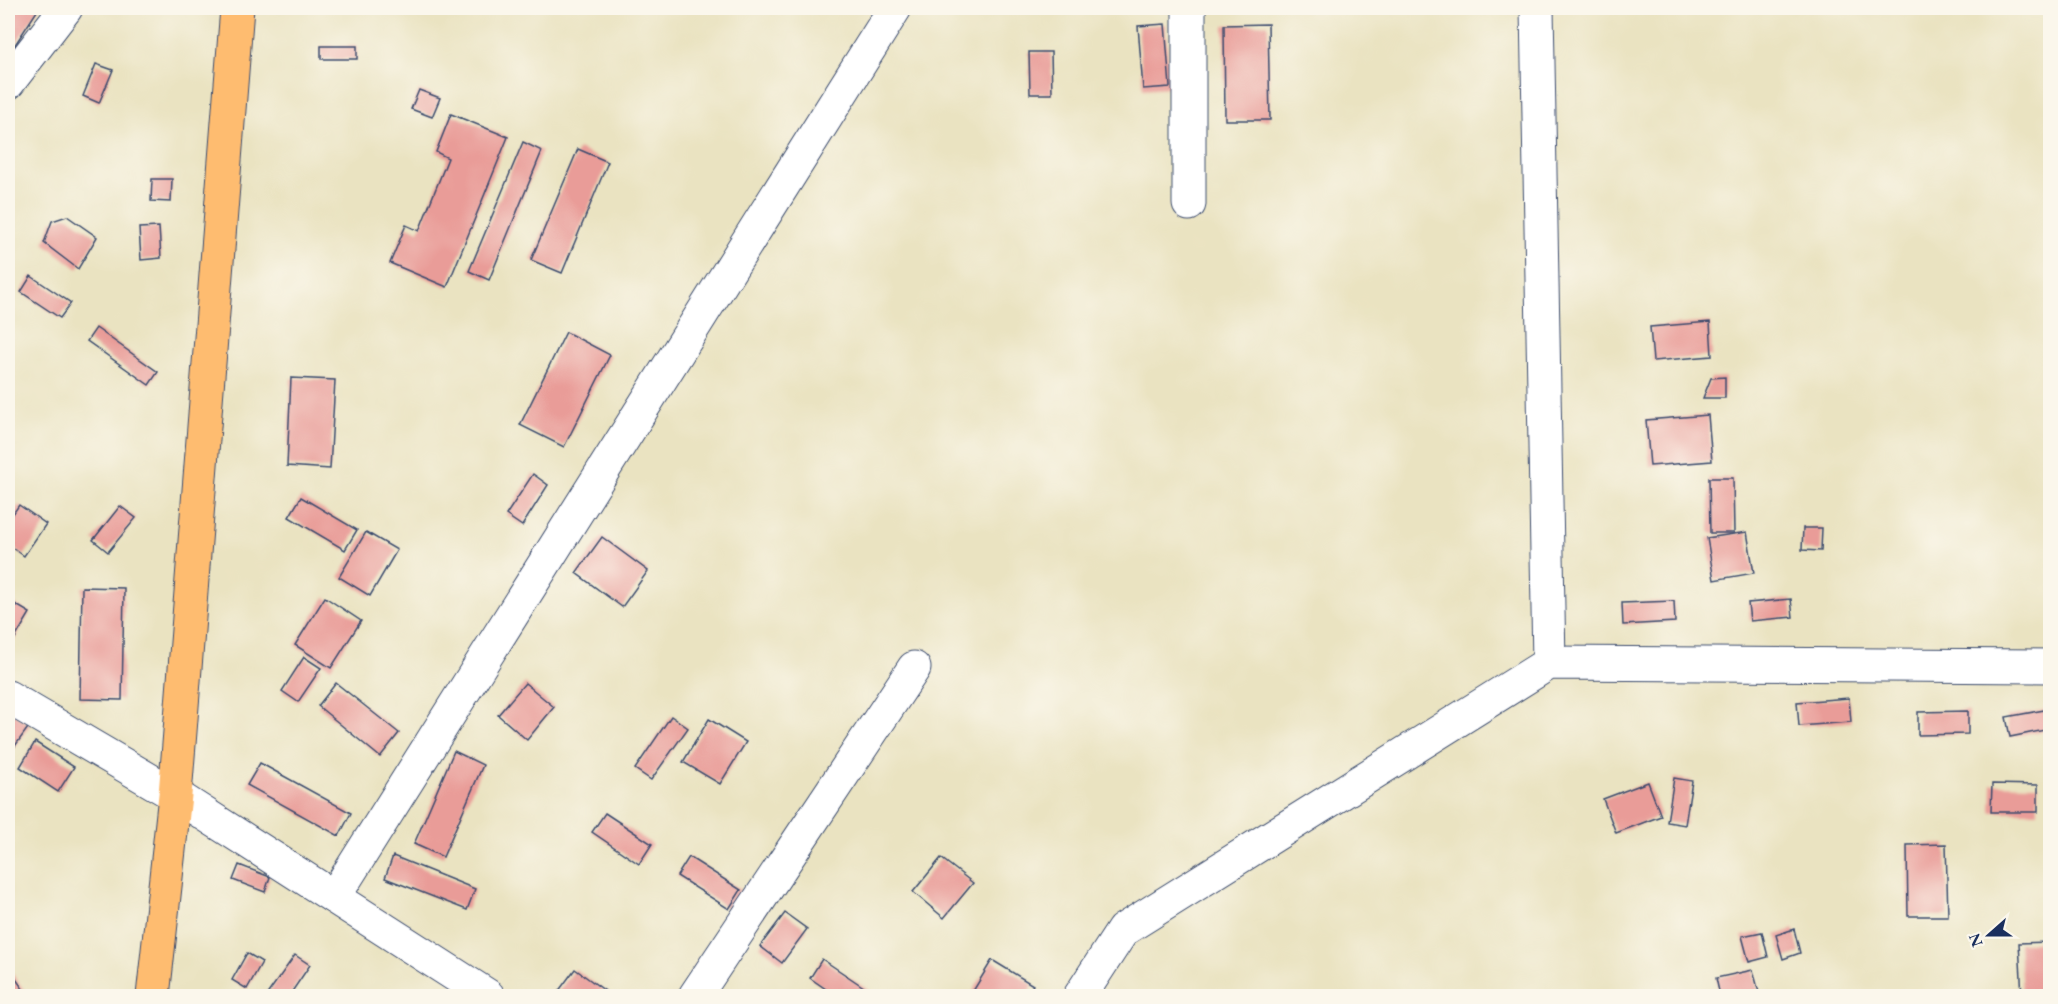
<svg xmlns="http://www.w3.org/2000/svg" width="2058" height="1004" font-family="'EB Garamond',serif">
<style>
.building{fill:#e99c98}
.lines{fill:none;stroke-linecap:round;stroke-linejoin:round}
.minor-casing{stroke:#3a4a6d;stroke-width:35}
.major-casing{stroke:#3a4a6d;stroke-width:35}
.minor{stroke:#fff;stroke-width:33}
.major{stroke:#febc70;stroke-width:33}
</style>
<rect width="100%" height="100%" fill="#fbf7ec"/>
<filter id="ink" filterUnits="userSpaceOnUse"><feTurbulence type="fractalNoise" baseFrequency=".0167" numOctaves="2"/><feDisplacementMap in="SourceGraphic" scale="12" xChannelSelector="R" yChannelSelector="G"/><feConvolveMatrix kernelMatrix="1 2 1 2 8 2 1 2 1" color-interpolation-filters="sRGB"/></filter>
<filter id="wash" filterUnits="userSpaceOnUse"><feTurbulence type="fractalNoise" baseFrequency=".008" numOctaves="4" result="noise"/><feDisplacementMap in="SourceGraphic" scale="24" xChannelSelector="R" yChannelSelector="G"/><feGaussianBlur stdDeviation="1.35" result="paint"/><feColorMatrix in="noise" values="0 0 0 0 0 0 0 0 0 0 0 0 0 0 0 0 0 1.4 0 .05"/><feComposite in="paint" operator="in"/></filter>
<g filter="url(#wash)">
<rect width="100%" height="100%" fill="#eae3c1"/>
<g id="blocks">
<!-- building -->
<g class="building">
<path d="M8 8H39L11 51 8 49Z"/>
<path d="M1165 24 1170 87 1143 89 1138 26Z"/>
<path d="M1268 24 1270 120H1225L1224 25Z"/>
<rect x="321" y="46" width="36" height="13"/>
<path d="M1029 52H1051L1052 94H1030Z"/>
<path d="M96 64 113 70 99 103 83 96Z"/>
<path d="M419 90 440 98 432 117 411 109Z"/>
<path d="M451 114 508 137 447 287 390 263 406 225 419 231 448 158 436 152Z"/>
<path d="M523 142 542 151 489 280 469 271Z"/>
<path d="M578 149 608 162 562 273 531 260Z"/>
<path d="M152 179H172L171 202 151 201Z"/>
<path d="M67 216 97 237 78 269 44 243 52 221Z"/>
<path d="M159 227 161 258 141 260 139 228Z"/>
<path d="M31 276 71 303 60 318 21 292Z"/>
<path d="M1710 322 1712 356 1653 361 1650 327Z"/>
<path d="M96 328 158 372 149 385 87 341Z"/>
<path d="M566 332 610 355 564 447 520 425Z"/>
<path d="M1725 377V398H1703L1711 378Z"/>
<path d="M291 378 335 380 330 469 287 466Z"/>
<path d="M1708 415 1712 461 1650 466 1646 420Z"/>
<path d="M533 474 548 485 522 526 506 515Z"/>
<path d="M1709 478H1733L1734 533H1710Z"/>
<path d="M301 497 357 530 345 550 289 517Z"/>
<path d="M19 505 46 524 24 556 8 544V521Z"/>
<path d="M120 506 136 518 108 552 93 540Z"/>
<path d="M1803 528H1822L1821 551 1802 550Z"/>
<path d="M366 532 397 550 370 596 339 577Z"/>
<path d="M1747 532 1754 573 1714 580 1707 538Z"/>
<path d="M602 537 648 571 622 607 576 573Z"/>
<path d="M82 587 124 588 122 700 80 699Z"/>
<path d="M325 597 361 621 331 668 295 645Z"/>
<path d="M1791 599 1793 617 1750 621 1748 603Z"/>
<path d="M8 600 30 613 8 650Z"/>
<path d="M1674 601 1675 622 1623 625 1622 603Z"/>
<path d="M304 657 321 668 298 702 282 691Z"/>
<path d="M336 683 399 733 380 757 318 706Z"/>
<path d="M525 683 554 707 527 740 498 715Z"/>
<path d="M1849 698 1851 722 1799 726 1797 702Z"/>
<path d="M2050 709V729L2010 737 2006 717Z"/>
<path d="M8 710 30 725 10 753 8 752Z"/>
<path d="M1968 711V734L1918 735V712Z"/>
<path d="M671 716 688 728 651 780 635 769Z"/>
<path d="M709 719 746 742 720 784 683 762Z"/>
<path d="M35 742 74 767 58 792 20 767Z"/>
<path d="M454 751 483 765 443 857 414 844Z"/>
<path d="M260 763 351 813 339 836 247 785Z"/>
<path d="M1674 778 1692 781 1685 825 1667 822Z"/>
<path d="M1648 782 1661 816 1616 833 1603 799Z"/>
<path d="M1992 784 2038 785V812H1991Z"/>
<path d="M605 813 652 844 639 864 592 832Z"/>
<path d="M1946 844 1948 916H1908L1907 845Z"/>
<path d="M393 856 475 889 467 910 385 878Z"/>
<path d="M689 857 741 890 729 909 677 876Z"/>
<path d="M941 858 973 883 944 918 913 892Z"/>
<path d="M239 865 270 877 265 892 233 880Z"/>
<path d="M785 913 807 929 782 963 760 946Z"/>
<path d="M1794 929 1800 953 1783 959 1776 935Z"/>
<path d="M1762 932 1768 957 1749 962 1742 936Z"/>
<path d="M2050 942V996H2022L2019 943Z"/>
<path d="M247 953 262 962 247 989 232 980Z"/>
<path d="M295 955 310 965 289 996H266Z"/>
<path d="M822 959 877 996H836L810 978Z"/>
<path d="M992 960 1033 985 1026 996H970Z"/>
<path d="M575 969 612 996H555Z"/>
<path d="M1753 970 1760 996H1720L1716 978Z"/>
<path d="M11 972 28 996H8V975Z"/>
</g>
</g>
</g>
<g filter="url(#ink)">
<use href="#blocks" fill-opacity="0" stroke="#3a4a6d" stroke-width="1.5"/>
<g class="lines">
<!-- minor casing -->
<g class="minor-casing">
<g id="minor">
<path d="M1189 8V204"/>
<path d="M1537 8 1549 663"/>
<path d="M8 83 66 8"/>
<path d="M8 697 175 795 488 996"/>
<path d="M334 897 895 8"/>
<path d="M695 996 914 668"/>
<path d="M1080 996 1123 930 1549 663 2050 666"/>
</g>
</g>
<!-- major casing -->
<g class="major-casing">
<path id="major" d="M153 996 175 795 237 8"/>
</g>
<!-- minor -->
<use href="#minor" class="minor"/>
<!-- major -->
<use href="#major" class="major"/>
</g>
</g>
<!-- margin -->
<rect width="2058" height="1004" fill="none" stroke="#fbf7ec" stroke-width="30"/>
<!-- north arrow -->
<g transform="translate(1989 935) rotate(249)" stroke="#fbf7ec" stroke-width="4.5" paint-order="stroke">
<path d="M0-4.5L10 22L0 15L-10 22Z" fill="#1b2f5e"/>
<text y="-9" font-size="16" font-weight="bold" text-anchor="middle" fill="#1b2f5e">N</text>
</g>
</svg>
